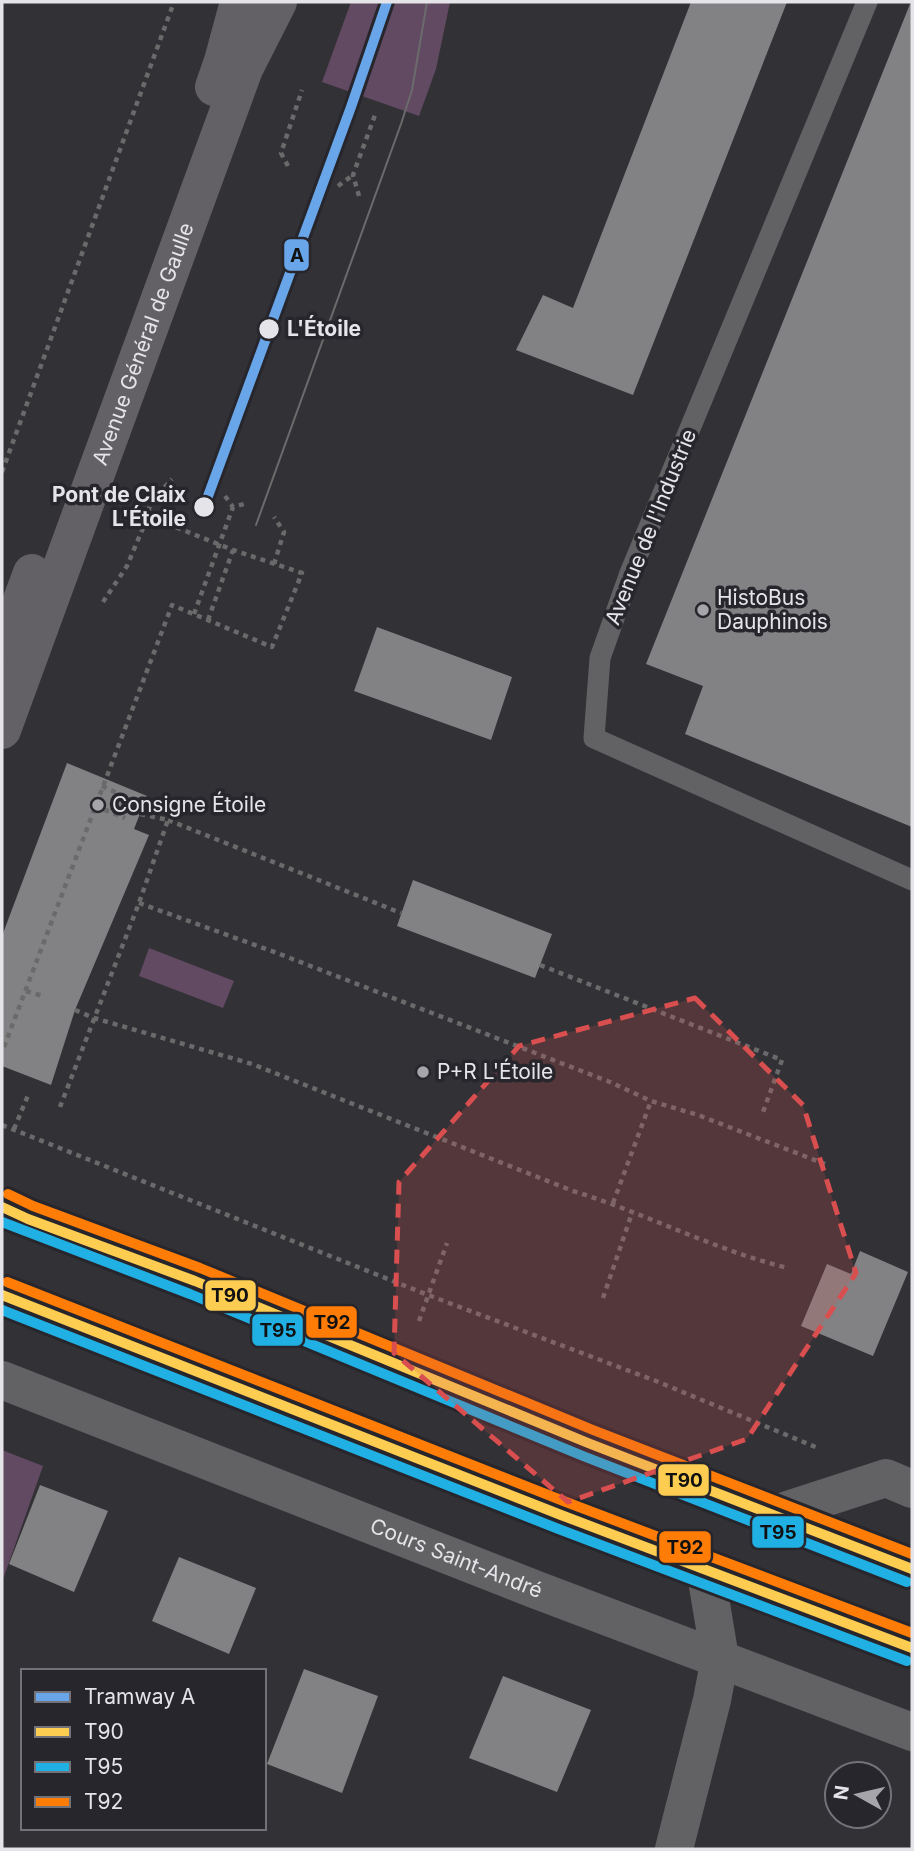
<svg xmlns="http://www.w3.org/2000/svg" width="914" height="1851" font-family="Inter,sans-serif">
<style>
.green{fill:#624a63}
.building{fill:#828285}
.lines{fill:none;stroke-linecap:round;stroke-linejoin:round}
.path{stroke:#6a6a6b;stroke-width:4.5;stroke-dasharray:5 5;stroke-linecap:butt}
.lane{stroke:#626264;stroke-width:21}
.street{stroke:#626264;stroke-width:38}
.secondary{stroke:#636166;stroke-width:38}
.primary{stroke:#6b6770;stroke-width:38}
.tram{stroke:#6b6b6c;stroke-width:2}
.bus-1-casing{stroke:#27262c;stroke-width:16}
.bus-2-casing{stroke:#27262c;stroke-width:16}
.bus-3-casing{stroke:#27262c;stroke-width:16}
.bus-1{stroke:#fccd51;stroke-width:10}
.bus-2{stroke:#20b0e3;stroke-width:10}
.bus-3{stroke:#ff7d06;stroke-width:10}
.tram-1-casing{stroke:#27262c;stroke-width:16}
.tram-1{stroke:#68a6e9;stroke-width:10}
.marked{fill:#d94e4f;fill-opacity:0.2;stroke:#d94e4f;stroke-width:5;stroke-dasharray:14 9;stroke-linejoin:round}
.stop-dot{fill:#e5e5e9;stroke:#27262c;stroke-width:2.5}
.poi-dot{fill:#a6a6aa;stroke:#27262c;stroke-width:2.5}
.labels{text-anchor:middle;stroke-width:7;stroke-linejoin:round;paint-order:stroke}
.stop-label{font-size:21px;font-weight:bold;fill:#e5e5e9;stroke:#27262c;text-anchor:start}
.street-label{font-size:21px;fill:#e5e5e9;stroke:#27262c}
.poi-label{font-size:21px;fill:#e5e5e9;stroke:#27262c;text-anchor:start}
.line-badge{stroke:#27262c;stroke-width:2.5}
.pale-badge-label{font-size:19px;text-anchor:middle;font-weight:bold;fill:#111}
</style>
<rect width="100%" height="100%" fill="#323135"/>
<!-- green -->
<g class="green">
<path d="M351 2H450L436 69 419 116 322 82Z"/>
<path d="M149 948 234 981 223 1008 139 976Z"/>
<path d="M2 1450 43 1466 2 1582Z"/>
</g>
<!-- building -->
<g class="building">
<path d="M691 2H787L633 395 516 350 543 295 573 308Z"/>
<path d="M910 4 912 5V827L685 734 703 686 646 664Z"/>
<path d="M377 627 512 677 491 740 354 691Z"/>
<path d="M67 763 147 796 134 829 149 835 75 1010 51 1085 2 1066V936Z"/>
<path d="M413 880 552 934 535 978 397 926Z"/>
<path d="M860 1251 908 1272 873 1356 801 1326 827 1264 851 1274Z"/>
<path d="M40 1485 108 1511 74 1592 9 1564Z"/>
<path d="M179 1557 256 1588 229 1654 152 1621Z"/>
<path d="M304 1669 378 1696 342 1793 267 1764Z"/>
<path d="M503 1676 591 1710 557 1792 469 1758Z"/>
</g>
<g class="lines">
<!-- path -->
<g class="path">
<path d="M288 166 281 153 302 90"/>
<path d="M338 186 353 175"/>
<path d="M359 196 353 175 375 115"/>
<path d="M2 472 174 2"/>
<path d="M225 496 233 507"/>
<path d="M274 564 284 532 274 517"/>
<path d="M103 602 127 566 148 516"/>
<path d="M194 614 233 507 244 504"/>
<path d="M208 620 233 550"/>
<path d="M102 786 132 800"/>
<path d="M95 806 125 818"/>
<path d="M168 820 401 913"/>
<path d="M139 903 277 953 610 1082 651 1101 698 1115 825 1164"/>
<path d="M540 965 782 1060 763 1112"/>
<path d="M26 991 43 996"/>
<path d="M75 1010 94 1018 252 1064 573 1191C645 1213 714 1250 788 1268"/>
<path d="M4 1047 172 605 272 647 302 573 233 550 148 516 150 503 172 479"/>
<path d="M60 1107 139 903 168 820 140 814"/>
<path d="M2 1125 428 1295 656 1381 818 1448"/>
<path d="M14 1129 29 1093"/>
<path d="M613 1203 651 1101"/>
<path d="M603 1298 632 1213"/>
<path d="M419 1321 447 1243"/>
</g>
<!-- lane -->
<path class="lane" d="M867 2 630 573 600 658 594 738 912 880"/>
<!-- street -->
<g class="street">
<path id="s1" d="M2 1380 534 1589 912 1732"/>
<path d="M772 1515 886 1478 912 1489"/>
<path d="M674 1849 712 1700 720 1658 705 1568"/>
</g>
<!-- secondary -->
<g class="secondary">
<path d="M214 87 223 61 239 2"/>
<path d="M2 653 32 573"/>
<path id="s2" d="M2 730 244 69 278 2"/>
</g>
<!-- primary -->
<g class="primary">
<path d="M2 1207 28 1219 195 1281 588 1443 912 1569"/>
<path d="M2 1295 561 1515 705 1568 912 1648"/>
</g>
<!-- tram -->
<path class="tram" d="M256 525 401 124 412 90 427 2"/>
<!-- bus-1 casing -->
<g class="bus-1-casing">
<g id="bus-1">
<path d="M2 1207 28 1219 195 1281 588 1443 912 1569"/>
<path d="M2 1295 561 1515 912 1648"/>
</g>
</g>
<!-- bus-2 casing -->
<g class="bus-2-casing">
<g id="bus-2">
<path d="M2 1222 190 1294 583 1456 907 1582"/>
<path d="M2 1310 556 1528 907 1661"/>
</g>
</g>
<!-- bus-3 casing -->
<g class="bus-3-casing">
<g id="bus-3">
<path d="M8 1194 33 1206 200 1268 593 1430 912 1554"/>
<path d="M7 1282 566 1502 912 1633"/>
</g>
</g>
<!-- bus-1 -->
<use href="#bus-1" class="bus-1"/>
<!-- bus-2 -->
<use href="#bus-2" class="bus-2"/>
<!-- bus-3 -->
<use href="#bus-3" class="bus-3"/>
<!-- tram-1 casing -->
<g class="tram-1-casing">
<path id="tram-1" d="M204 507 351 107 387 2"/>
</g>
<!-- tram-1 -->
<use href="#tram-1" class="tram-1"/>
</g>
<!-- marked area -->
<path class="marked" d="M695 998 803 1105 856 1273 747 1439 568 1502 394 1353 399 1182 519 1046Z"/>
<!-- markers -->
<g class="stop-dot">
<circle cx="269" cy="329" r="11"/>
<circle cx="204" cy="507" r="11"/>
</g>
<g class="poi-dot">
<circle cx="703" cy="610" r="7"/>
<circle cx="98" cy="805" r="7"/>
<circle cx="423" cy="1072" r="7"/>
</g>
<g class="labels">
<!-- stop labels -->
<g class="stop-label">
<text x="287" y="336">L'Étoile</text>
<text x="186" y="502" text-anchor="end">Pont de Claix<tspan x="186" dy="24">L'Étoile</tspan></text>
</g>
<!-- street labels -->
<g class="street-label">
<text dy="7" stroke="none"><textPath href="#s2" startOffset="411">Avenue Général de Gaulle</textPath></text>
<text transform="translate(651 527) rotate(-68)" y="7">Avenue de l'Industrie</text>
<text dy="7" stroke="none"><textPath href="#s1" startOffset="488">Cours Saint-André</textPath></text>
</g>
<!-- poi labels -->
<g class="poi-label">
<text x="717" y="605">HistoBus<tspan x="717" dy="24">Dauphinois</tspan></text>
<text x="112" y="812">Consigne Étoile</text>
<text x="437" y="1079">P+R L'Étoile</text>
</g>
</g>
<g class="line-badge">
<rect x="283" y="238" width="27" height="34" rx="7" fill="#68a6e9"/>
<rect x="204" y="1279" width="53" height="33" rx="7" fill="#fccd51"/>
<rect x="305" y="1305" width="53" height="34" rx="7" fill="#ff7d06"/>
<rect x="251" y="1313" width="53" height="34" rx="7" fill="#20b0e3"/>
<rect x="657" y="1463" width="53" height="34" rx="7" fill="#fccd51"/>
<rect x="751" y="1515" width="54" height="34" rx="7" fill="#20b0e3"/>
<rect x="658" y="1530" width="54" height="34" rx="7" fill="#ff7d06"/>
</g>
<g class="pale-badge-label">
<text x="297" y="262">A</text>
<text x="230" y="1302">T90</text>
<text x="332" y="1329">T92</text>
<text x="278" y="1337">T95</text>
<text x="684" y="1487">T90</text>
<text x="778" y="1539">T95</text>
<text x="685" y="1554">T92</text>
</g>
<!-- border -->
<rect width="914" height="1851" fill="none" stroke="#e5e5e9" stroke-width="7"/>
<!-- legend -->
<rect x="21" y="1669" width="245" height="161" fill="#27262c" stroke="#737278" stroke-width="2"/>
<rect x="35" y="1692" width="35" height="10" fill="#68a6e9" stroke="#737278" stroke-width="2"/>
<text x="84" y="1704" font-size="21" fill="#e5e5e9">Tramway A</text>
<rect x="35" y="1727" width="35" height="10" fill="#fccd51" stroke="#737278" stroke-width="2"/>
<text x="84" y="1739" font-size="21" fill="#e5e5e9">T90</text>
<rect x="35" y="1762" width="35" height="10" fill="#20b0e3" stroke="#737278" stroke-width="2"/>
<text x="84" y="1774" font-size="21" fill="#e5e5e9">T95</text>
<rect x="35" y="1797" width="35" height="10" fill="#ff7d06" stroke="#737278" stroke-width="2"/>
<text x="84" y="1809" font-size="21" fill="#e5e5e9">T92</text>
<!-- north arrow -->
<g transform="translate(858 1795) rotate(278)"><circle r="33" fill="#27262c" stroke="#737278" stroke-width="2"/>
<path d="M0-5L12 26L0 18L-12 26Z" fill="#a6a6aa"/>
<text y="-10" font-size="19" font-weight="bold" text-anchor="middle" fill="#e5e5e9">N</text>
</g>
</svg>
